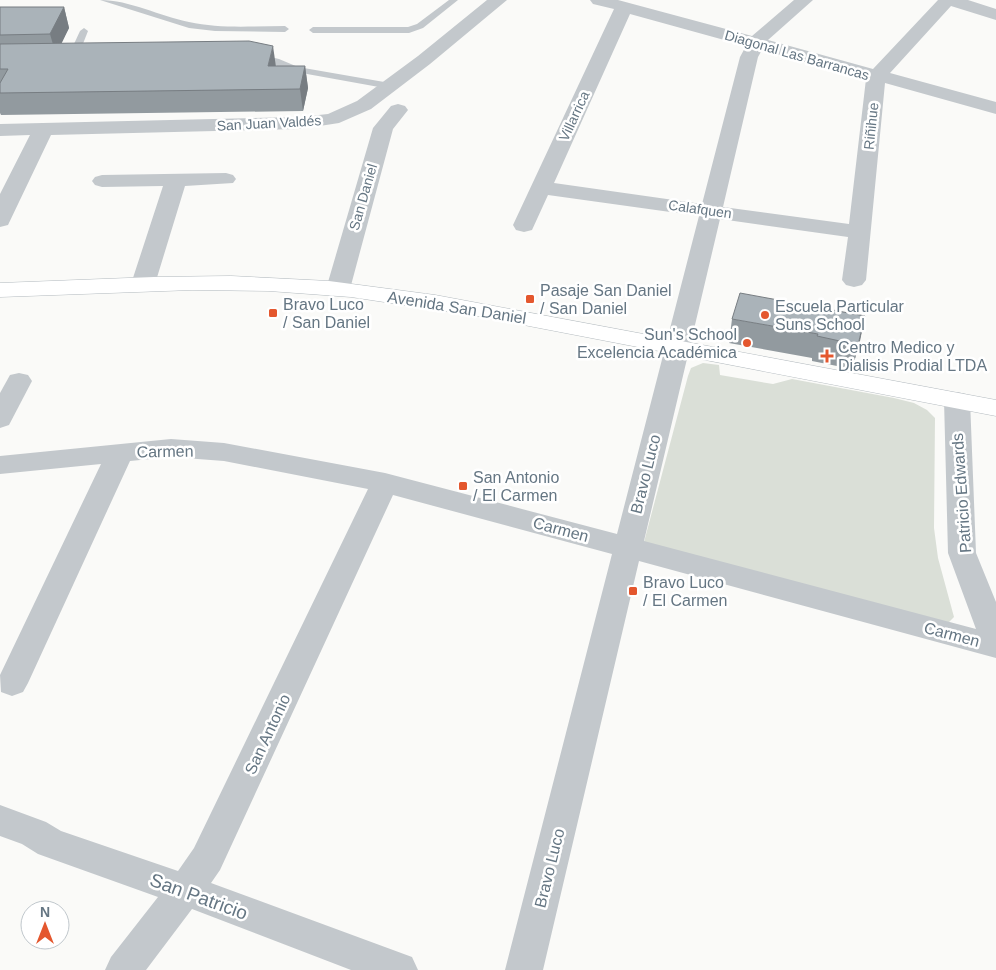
<svg xmlns="http://www.w3.org/2000/svg" width="996" height="970" font-family="Helvetica,sans-serif">
<style>
.green{fill:#dadfd7}
.lines{fill:none;stroke-linecap:round;stroke-linejoin:round}
.secondary-casing{stroke:#b3babf;stroke-width:1}
.lane{fill:#c3c8cc;fill-rule:evenodd}
.street{fill:#c3c8cc;fill-rule:evenodd}
.secondary{fill:#fff;fill-rule:evenodd}
.wall{fill:#929a9f}
.shaded-wall{fill:#777d82}
.building{fill:#aab3b9;stroke:#777d82}
.poi-dot{fill:#e4572e;stroke:#fff;stroke-width:2}
.labels{text-anchor:middle;stroke-width:5;stroke-linejoin:round;paint-order:stroke}
.far-street-label{font-size:14px;fill:#657683;stroke:#fff}
.poi-label{font-size:16px;fill:#657683;stroke:#fff;text-anchor:start}
.street-label{font-size:16px;fill:#657683;stroke:#fff}
.near-street-label{font-size:19px;fill:#657683;stroke:#fff}
</style>
<rect width="100%" height="100%" fill="#fafaf8"/>
<!-- green -->
<path class="green" d="M703 363 719 365 720 375 773 384 792 379 894 398 914 403 927 410 935 418 934 528 938 558 954 617 947 624 644 542 688 376 691 368Z"/>
<g class="lines">
<!-- secondary casing -->
<g class="secondary-casing">
<path id="secondary" d="M231 276 329 281 435 295 996 400V416L477 316 351 297 269 291 192 290 0 297V283L154 277Z"/>
</g>
<!-- lane -->
<g class="lane">
<path d="M100 0C130 0 159 16 189 22 220 29 254 26 285 26L289 29 285 32 215 31 189 28Z"/>
<path d="M449 0H458L423 28 409 33H313L309 30 313 27H408L417 24Z"/>
<path d="M84 28 88 31 77 59 75 61H69L67 59 80 31Z"/>
<path d="M258 54 279 59 298 67 390 83 395 86 390 89 296 72 255 59V55Z"/>
</g>
<!-- street -->
<g class="street">
<path d="M487 0H507L430 64 371 109 339 123 300 129 51 135 8 225 0 227V194L30 135 0 136V124L300 117 328 114 357 101 418 56Z"/>
<path d="M590 0H618L752 36 794 0H813L768 40 873 69 938 0H968L996 9V20L951 6 890 73 996 102V114L885 83 866 280 862 285 854 287 846 285 842 280 848 237 720 219 644 541 976 629 948 553 944 400 948 394 957 392 966 394 970 400 976 553 996 602V658L639 561 543 970H505L612 554 393 495 220 870 211 883 412 957 418 970H351L192 909 146 970H105L111 957 158 897 38 854 22 844 0 836V805L46 822 61 831 178 871 194 848 368 489 224 461 171 457 130 461 28 683 23 692 12 696 1 692 0 675 101 464 0 474V456L171 439 224 443 385 473 617 534 699 216 548 195 532 230 524 232 516 230 513 225 614 9 593 4ZM630 14 746 46 740 57 702 204 554 183ZM762 50 866 79 849 224 723 207 758 57Z"/>
<path d="M398 104 405 106 408 110 393 129 350 289 346 294 338 296 330 294 326 289 373 128 391 106Z"/>
<path d="M226 173 233 175 236 179 233 183 185 186 155 284 151 289 143 291 135 289 131 284 163 186 102 187 95 185 92 181 95 177 102 175Z"/>
<path d="M19 373 28 375 32 381 9 425 0 428V393L10 375Z"/>
</g>
<!-- secondary -->
<use href="#secondary" class="secondary"/>
</g>
<!-- wall -->
<g class="wall">
<path d="M0 7H64L69 28 61 43 276 66H305L308 88 303 111 1 115 0 113Z"/>
<path d="M732 319 860 341 852 369 812 361V358L729 343Z"/>
</g>
<!-- shaded-wall -->
<g class="shaded-wall">
<path d="M64 7 69 28 56 55 50 34Z"/>
<path d="M273 46 276 67 268 66Z"/>
<path d="M305 66 308 88 303 111 300 89Z"/>
<path d="M865 316 860 341 852 369 858 345Z"/>
</g>
<!-- building -->
<g class="building">
<path d="M0 7H64L50 34 0 35Z"/>
<path d="M249 41 273 46 268 66H305L300 89 0 93V83L8 69H0V44Z"/>
<path d="M740 293 865 316 858 345 817 336 818 334 732 319Z"/>
</g>
<!-- markers -->
<g class="poi-dot">
<rect x="525" y="294" width="10" height="10" rx="2.5"/>
<rect x="268" y="308" width="10" height="10" rx="2.5"/>
<circle cx="765" cy="315" r="5"/>
<circle cx="747" cy="343" r="5"/>
<path d="M824.5 348.5h5v5h5v5h-5v5h-5v-5h-5v-5h5z"/>
<rect x="458" y="481" width="10" height="10" rx="2.5"/>
<rect x="628" y="586" width="10" height="10" rx="2.5"/>
</g>
<g class="labels">
<!-- far-street labels -->
<g class="far-street-label">
<text transform="translate(797 55) rotate(16)" y="5">Diagonal Las Barrancas</text>
<text transform="translate(574 116) rotate(-65)" y="5">Villarrica</text>
<text transform="translate(269 123) rotate(-3)" y="5">San Juan Valdés</text>
<text transform="translate(871 126) rotate(-84)" y="5">Riñihue</text>
<text transform="translate(363 197) rotate(-74)" y="5">San Daniel</text>
<text transform="translate(700 209) rotate(8)" y="5">Calafquen</text>
</g>
<!-- poi labels -->
<g class="poi-label">
<text x="540" y="296">Pasaje San Daniel<tspan x="540" dy="18">/ San Daniel</tspan></text>
<text x="283" y="310">Bravo Luco<tspan x="283" dy="18">/ San Daniel</tspan></text>
<text x="775" y="312">Escuela Particular<tspan x="775" dy="18">Suns School</tspan></text>
<text x="737" y="340" text-anchor="end">Sun's School<tspan x="737" dy="18">Excelencia Académica</tspan></text>
<text x="838" y="353">Centro Medico y<tspan x="838" dy="18">Dialisis Prodial LTDA</tspan></text>
<text x="473" y="483">San Antonio<tspan x="473" dy="18">/ El Carmen</tspan></text>
<text x="643" y="588">Bravo Luco<tspan x="643" dy="18">/ El Carmen</tspan></text>
</g>
<!-- street labels -->
<g class="street-label">
<text transform="translate(457 307) rotate(9)" y="6">Avenida San Daniel</text>
<text transform="translate(165 451) rotate(-1)" y="6">Carmen</text>
<text transform="translate(645 474) rotate(-76)" y="6">Bravo Luco</text>
<text transform="translate(961 493) rotate(-94)" y="6">Patricio Edwards</text>
<text transform="translate(561 529) rotate(15)" y="6">Carmen</text>
<text transform="translate(952 634) rotate(15)" y="6">Carmen</text>
<text transform="translate(267 734) rotate(-65)" y="6">San Antonio</text>
<text transform="translate(549 868) rotate(-76)" y="6">Bravo Luco</text>
</g>
<!-- near-street labels -->
<g class="near-street-label">
<text transform="translate(199 896) rotate(20)" y="7">San Patricio</text>
</g>
</g>
<!-- north arrow -->
<g transform="translate(45 925)"><circle r="24" fill="#ffffff" stroke="#c1c8cd"/>
<path d="M0-4L9 19L0 12L-9 19Z" fill="#e4572e"/>
<text y="-8" font-size="14" font-weight="bold" text-anchor="middle" fill="#657683">N</text>
</g>
</svg>
